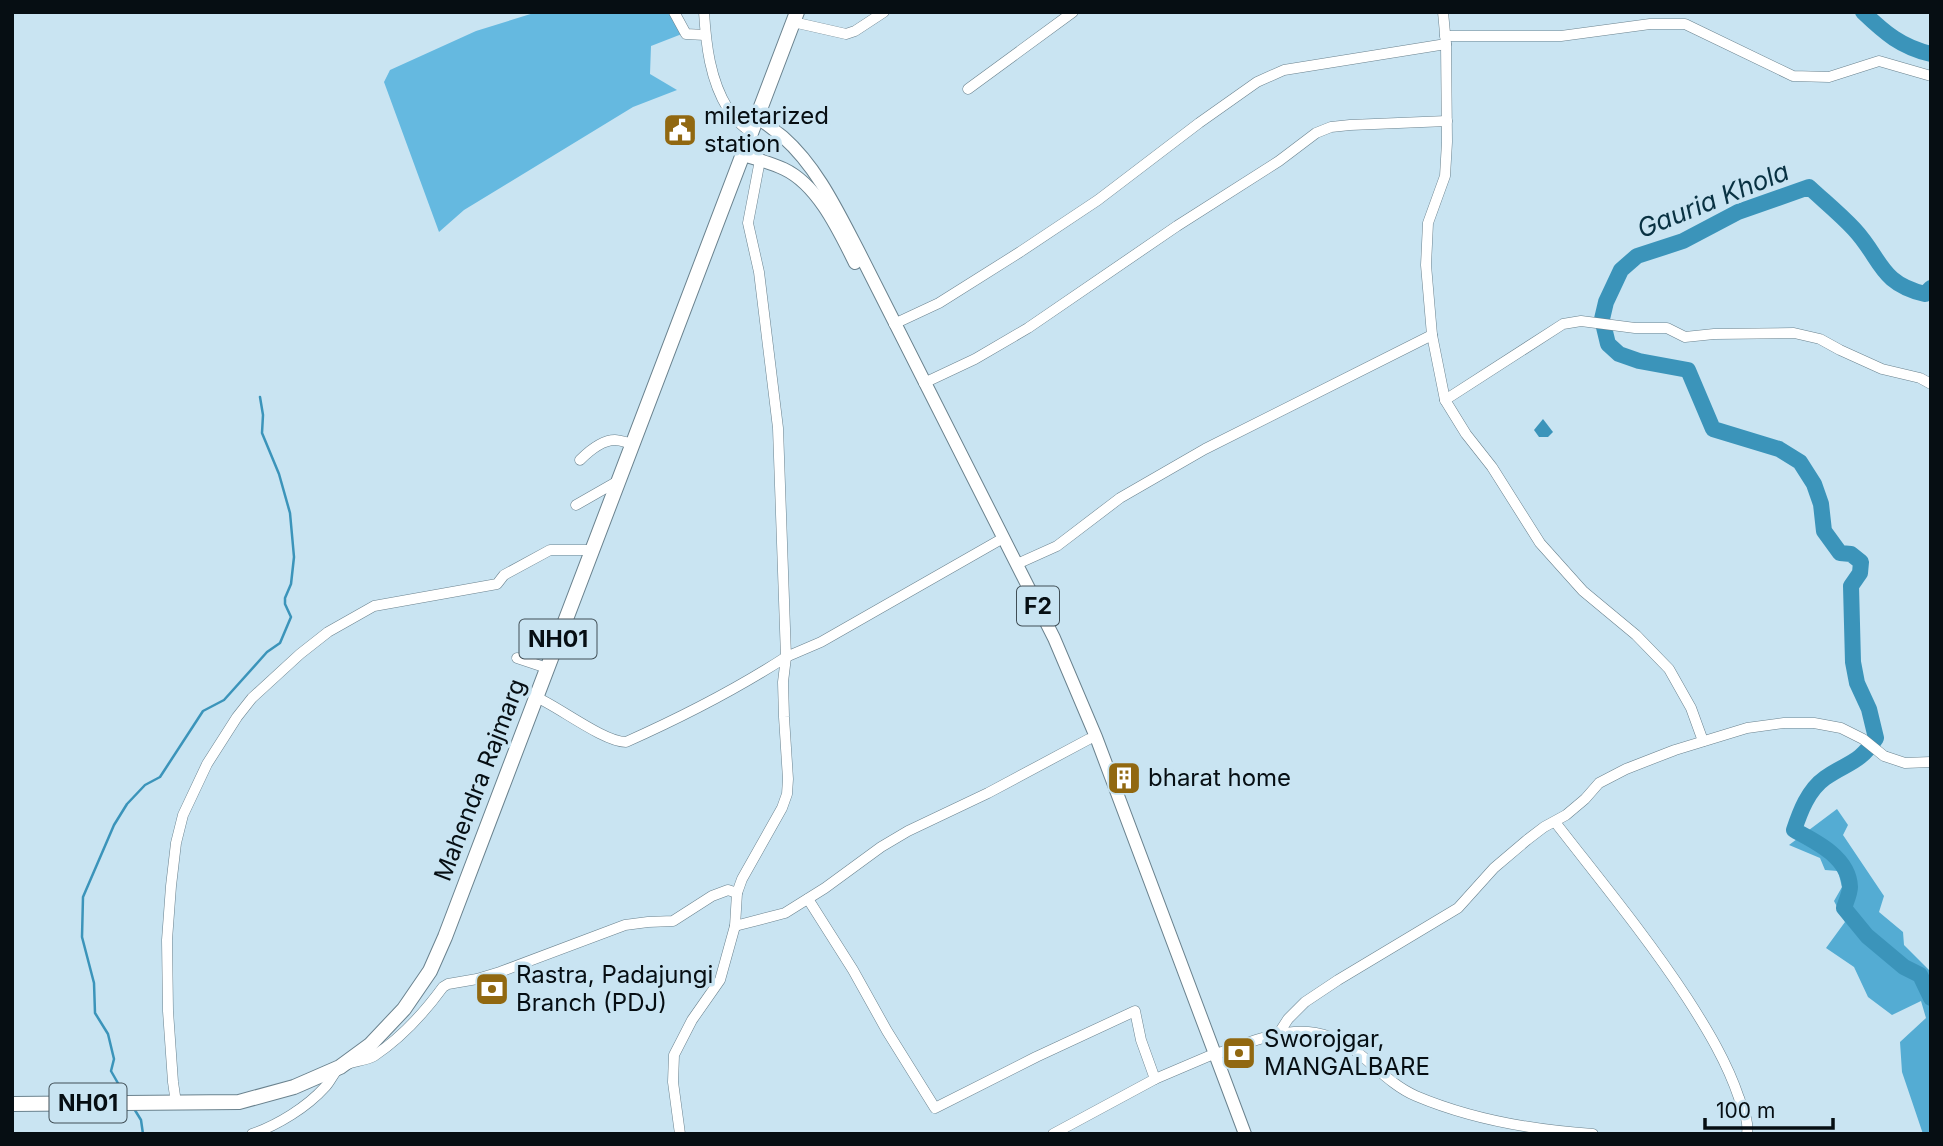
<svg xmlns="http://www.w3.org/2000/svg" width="1943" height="1146" font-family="Inter,sans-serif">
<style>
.green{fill:#65b9e0}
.forest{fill:#54acd3}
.water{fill:#3b94ba}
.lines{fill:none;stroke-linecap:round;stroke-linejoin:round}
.stream{stroke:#3b94ba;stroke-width:2.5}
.river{stroke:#3b94ba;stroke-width:16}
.minor-casing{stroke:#6a828e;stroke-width:11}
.major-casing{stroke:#6a828e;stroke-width:14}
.highway-casing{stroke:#6a828e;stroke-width:16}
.minor{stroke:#fff;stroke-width:10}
.major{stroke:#fff;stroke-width:12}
.highway{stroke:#fff;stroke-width:14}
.labels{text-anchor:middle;stroke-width:7;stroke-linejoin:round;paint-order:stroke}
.shield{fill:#c9e4f2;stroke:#404e56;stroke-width:2}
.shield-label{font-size:23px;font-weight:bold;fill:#060e13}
.poi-label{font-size:24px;fill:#060e13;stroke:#c9e4f2;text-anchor:start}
.street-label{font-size:24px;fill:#060e13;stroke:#c9e4f2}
.water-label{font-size:26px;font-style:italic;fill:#083142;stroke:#c9e4f2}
</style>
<rect width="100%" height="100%" fill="#c9e4f2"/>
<!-- green -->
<path class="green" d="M537 12H676L687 32 651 46 650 74 677 90 633 107 464 210 439 232 384 82 390 70 476 31Z"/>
<!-- forest -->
<path class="forest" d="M1837 809 1848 825 1843 835 1884 896 1879 912 1903 932 1904 945 1931 972V1134H1923L1902 1072 1900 1042 1926 1018 1921 1001 1892 1015 1868 997 1854 967 1826 948 1845 922 1834 901 1842 887 1838 871 1825 870 1820 858 1789 845Z"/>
<!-- water -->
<path class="water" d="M1543 419 1553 432 1548 437H1539L1534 430Z"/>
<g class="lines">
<!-- stream -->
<g class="stream">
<path d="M127 1099 111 1071 114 1059 108 1034 95 1013 94 983 82 937 83 897 114 825 127 804 145 785 160 777 203 711 224 700 267 652 280 643 291 617 285 604V598L291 584 294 557 290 513 279 474 262 433 263 415 260 397"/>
<path d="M133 1107 141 1120 143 1134"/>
</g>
<!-- river -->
<g class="river">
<path d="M1863 12C1885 33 1901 47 1931 54"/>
<path d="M1931 288 1925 294C1879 283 1882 259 1854 229 1840 214 1824 201 1809 187L1738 212 1683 241 1637 256 1621 270 1606 302 1602 319 1608 344 1619 354 1639 361 1688 370 1713 429 1779 449 1800 462 1814 484 1821 504 1824 531 1840 553 1851 554 1861 562 1860 573 1851 586 1853 662 1857 683 1869 709 1876 738C1859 764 1848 762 1825 778 1808 790 1800 812 1794 830 1817 842 1849 858 1850 887 1850 893 1846 902 1844 908L1867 936 1904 967 1920 975 1931 998"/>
</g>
<!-- minor casing -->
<g class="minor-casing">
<g id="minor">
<path d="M674 12 686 34 705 35"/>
<path d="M704 12C706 45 710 80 728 109 733 119 743 126 751 133"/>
<path d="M1443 12 1446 44 1447 142 1445 176 1428 223 1426 265 1432 335 1445 400 1466 434 1492 467 1540 543 1583 591 1636 635 1669 669 1691 708 1703 741"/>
<path d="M793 22 846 34 855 31 884 12"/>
<path d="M1445 36H1561L1650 24H1685L1793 76 1829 77 1879 61 1931 76"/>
<path d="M968 89 1073 12"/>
<path d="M760 160 748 223 759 272 778 428 786 657 821 642 998 541"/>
<path d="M894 324 939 303 1020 252 1098 200 1199 123 1257 82 1284 70 1446 44"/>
<path d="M924 383 975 359 1028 328 1177 226 1279 161 1316 133 1331 127 1350 125 1447 121"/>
<path d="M1445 400 1563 324 1581 321 1635 328H1667L1685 337 1714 334 1794 333 1820 339 1840 350 1882 369 1920 378 1931 384"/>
<path d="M580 460C589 451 602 440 615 440 620 440 628 443 633 444"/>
<path d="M576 505 618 481"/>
<path d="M1017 564 1057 546 1120 498 1205 449 1432 335"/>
<path d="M517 658 547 668"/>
<path d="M536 697C559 707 604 742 626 742 682 717 735 690 786 657L783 682 784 717 788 779 787 794 782 808 742 879 737 893 735 926 785 913 825 888 881 847 908 831 988 793 1089 739"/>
<path d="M1555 822C1600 880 1647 937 1687 998 1707 1029 1727 1062 1739 1098 1743 1109 1749 1121 1747 1134"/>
<path d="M808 899 853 970 887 1031 935 1108 1036 1057 1135 1011 1141 1040 1155 1079"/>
<path d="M1279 1033 1288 1019 1305 1002 1338 980 1458 908 1494 868 1527 840 1544 827 1566 815 1585 799 1599 783 1626 769 1675 750 1747 728 1784 723H1814L1841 728 1863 739 1884 756 1905 763 1931 762"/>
<path d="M1216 1054C1265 1037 1310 1015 1357 1052 1376 1067 1393 1086 1416 1096 1473 1120 1532 1130 1593 1134"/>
<path d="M176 1103 173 1082 168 1011 167 940 171 886 176 843 183 815 207 764 237 717 252 698 300 654 328 632 374 606 497 584 504 575 550 550H591"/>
<path d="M252 1134C278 1125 307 1107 325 1087 330 1082 333 1074 338 1069 347 1061 363 1062 374 1056 401 1038 424 1013 443 987L448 984 477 979 500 972 625 925 648 922 673 921 712 896 728 890 737 893"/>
<path d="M680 1134 673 1082 674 1055 692 1020 720 980 735 926"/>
<path d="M1053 1134 1155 1079 1209 1056"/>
</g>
</g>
<!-- major casing -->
<g class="major-casing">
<g id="major">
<path d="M757 117C765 123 774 130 783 137 817 167 837 210 858 250L1054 638 1096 737 1245 1134"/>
<path d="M743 155C757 159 771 163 784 169 818 185 839 231 855 263"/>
</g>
</g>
<!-- highway casing -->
<g class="highway-casing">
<path id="highway" d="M12 1104 239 1102 294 1087 340 1067 370 1045 404 1009 430 971 445 937 797 12"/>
</g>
<!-- minor -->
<use href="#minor" class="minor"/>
<!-- major -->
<use href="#major" class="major"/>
<!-- highway -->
<use href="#highway" class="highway"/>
</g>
<!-- icons -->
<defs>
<g id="civic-square" transform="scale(1.75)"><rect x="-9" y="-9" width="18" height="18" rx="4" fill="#916811" stroke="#c9e4f2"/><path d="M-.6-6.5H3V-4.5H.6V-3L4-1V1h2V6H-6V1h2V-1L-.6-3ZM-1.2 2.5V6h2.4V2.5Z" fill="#fff"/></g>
<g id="building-square" transform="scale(1.75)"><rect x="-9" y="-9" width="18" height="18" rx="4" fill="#916811" stroke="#c9e4f2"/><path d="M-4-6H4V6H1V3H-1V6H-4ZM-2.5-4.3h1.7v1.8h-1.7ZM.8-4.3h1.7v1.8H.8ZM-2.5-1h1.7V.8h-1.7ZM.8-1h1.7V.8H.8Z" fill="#fff"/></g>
<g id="bank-square" transform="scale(1.75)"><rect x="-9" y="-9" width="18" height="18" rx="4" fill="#916811" stroke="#c9e4f2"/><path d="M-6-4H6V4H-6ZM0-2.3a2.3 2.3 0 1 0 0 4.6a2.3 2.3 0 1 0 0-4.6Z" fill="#fff"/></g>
</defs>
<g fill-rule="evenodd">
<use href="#civic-square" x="680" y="130"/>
<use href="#building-square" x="1124" y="778"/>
<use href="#bank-square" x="492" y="989"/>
<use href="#bank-square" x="1239" y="1053"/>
</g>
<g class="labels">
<!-- shield labels -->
<g class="shield">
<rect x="1017" y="586.5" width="42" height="39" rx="5"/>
<rect x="519.5" y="619.5" width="77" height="39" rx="5"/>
<rect x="49.5" y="1083.5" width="77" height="39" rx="5"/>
</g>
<g class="shield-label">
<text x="1038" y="614">F2</text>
<text x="558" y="647">NH01</text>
<text x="88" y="1111">NH01</text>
</g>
<!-- poi labels -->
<g class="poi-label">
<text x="704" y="124">miletarized<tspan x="704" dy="28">station</tspan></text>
<text x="1148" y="786">bharat home</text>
<text x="516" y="983">Rastra, Padajungi<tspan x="516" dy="28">Branch (PDJ)</tspan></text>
<text x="1264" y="1047">Sworojgar,<tspan x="1264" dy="28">MANGALBARE</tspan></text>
</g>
<!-- street labels -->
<g class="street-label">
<text transform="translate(480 780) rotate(-69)" y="8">Mahendra Rajmarg</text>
</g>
<!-- water labels -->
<g class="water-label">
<text transform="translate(1713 200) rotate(-22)" y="9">Gauria Khola</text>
</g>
</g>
<!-- border -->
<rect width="1943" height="1146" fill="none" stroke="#060e13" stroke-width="28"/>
<!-- scale -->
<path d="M1705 1118v10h128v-10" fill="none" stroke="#060e13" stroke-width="3.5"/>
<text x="1716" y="1118" font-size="21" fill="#060e13" stroke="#c9e4f2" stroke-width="5" paint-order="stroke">100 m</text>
</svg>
